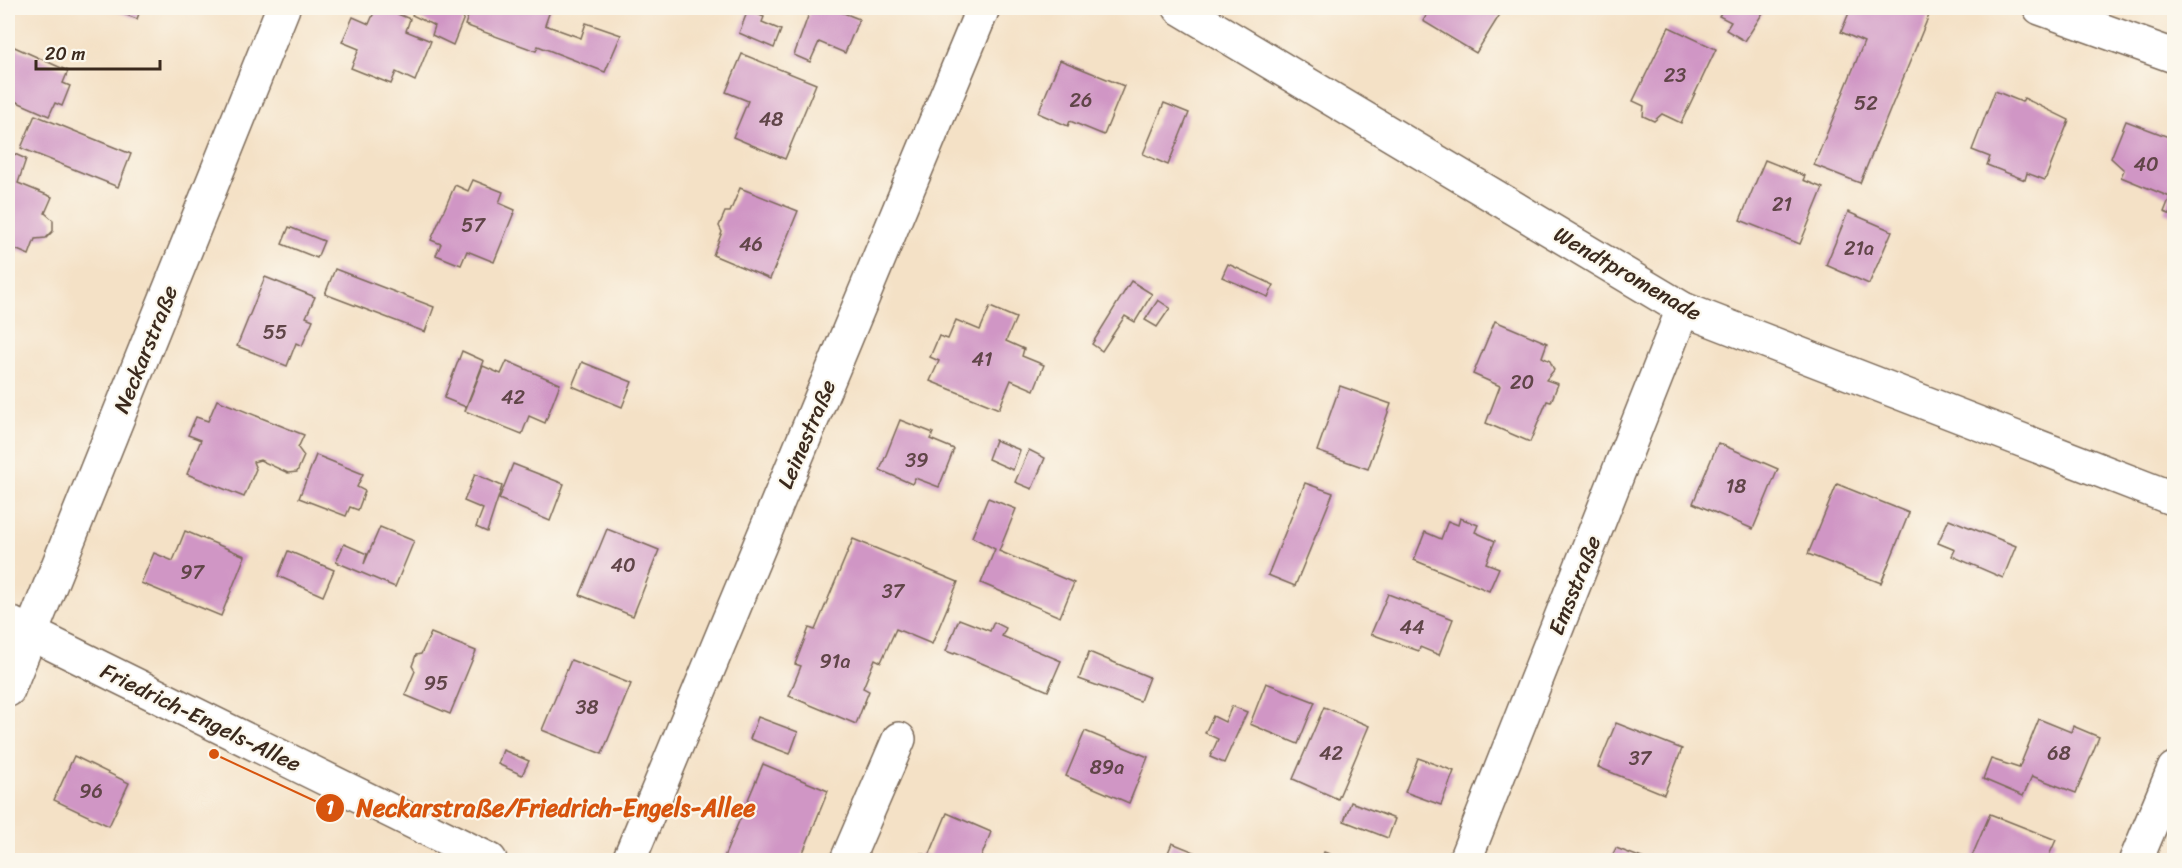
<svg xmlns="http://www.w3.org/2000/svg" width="2182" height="868" font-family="Sriracha,sans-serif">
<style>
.building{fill:#d096c5}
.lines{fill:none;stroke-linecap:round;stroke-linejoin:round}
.minor-casing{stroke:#7c6a59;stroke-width:36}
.minor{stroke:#fff;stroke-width:33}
.labels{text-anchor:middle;stroke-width:4.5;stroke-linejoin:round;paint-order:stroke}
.number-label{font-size:20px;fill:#604548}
.street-label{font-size:22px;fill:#3b2a1e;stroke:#fbf7ec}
.leader{fill:none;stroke:#d7540e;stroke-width:2}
.callout-dot{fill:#d7540e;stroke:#fbf7ec;stroke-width:2}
.mark-label{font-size:18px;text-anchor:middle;font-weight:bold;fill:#fff}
.callout-label{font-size:24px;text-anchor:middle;font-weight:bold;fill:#d7540e;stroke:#fbf7ec;stroke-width:4.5;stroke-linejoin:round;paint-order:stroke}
</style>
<rect width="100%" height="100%" fill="#fbf7ec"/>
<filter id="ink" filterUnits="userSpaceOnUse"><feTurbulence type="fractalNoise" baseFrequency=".0167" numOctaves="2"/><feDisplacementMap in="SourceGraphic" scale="12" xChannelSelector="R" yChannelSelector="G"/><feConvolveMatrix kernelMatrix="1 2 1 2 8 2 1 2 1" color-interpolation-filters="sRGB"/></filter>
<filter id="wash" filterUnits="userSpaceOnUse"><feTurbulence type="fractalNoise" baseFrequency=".008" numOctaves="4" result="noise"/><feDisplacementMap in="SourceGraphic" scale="24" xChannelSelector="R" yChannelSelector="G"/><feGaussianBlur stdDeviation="1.35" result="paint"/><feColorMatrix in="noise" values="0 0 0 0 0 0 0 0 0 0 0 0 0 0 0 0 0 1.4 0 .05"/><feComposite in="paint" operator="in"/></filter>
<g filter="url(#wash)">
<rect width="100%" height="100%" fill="#f4e1c6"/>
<g id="blocks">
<!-- building -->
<g class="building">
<path d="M108 8H141L137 19Z"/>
<path d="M376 8H383L410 19 406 31 431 41 415 81 396 72 391 84 351 68 359 49 342 42 353 17 369 24Z"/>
<path d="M416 8H445L465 15 453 45 432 35 435 26 412 15Z"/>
<path d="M471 8H551L545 25 581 38 586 23 621 35 605 72 538 46 536 51 465 25Z"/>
<path d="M811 8H831L859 19 845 53 819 42 810 62 794 55Z"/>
<path d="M1431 8H1504L1476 53 1423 21Z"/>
<path d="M1724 8H1766L1745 41 1726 30 1731 22 1719 16Z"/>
<path d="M1851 8H1932L1860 183 1814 165 1864 42 1841 32Z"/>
<path d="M748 10 764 17 762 22 781 30 774 48 739 33Z"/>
<path d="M1669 27 1716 49 1681 123 1662 114 1654 121 1643 116 1644 106 1633 101Z"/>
<path d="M10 45 68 71 63 83 70 86 62 106 55 103 49 116 8 98V50Z"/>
<path d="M742 54 816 84 785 159 733 137 748 101 726 92Z"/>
<path d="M1060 60 1124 86 1104 135 1070 121 1068 126 1038 113Z"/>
<path d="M1995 91 2022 102 2024 98 2069 120 2045 180 2027 173 2025 180 1987 165 1990 157 1972 150Z"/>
<path d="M1164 103 1189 113 1168 165 1143 154Z"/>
<path d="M35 115 131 154 118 187 21 148Z"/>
<path d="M2126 121 2174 139V216L2164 212 2170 197 2121 177 2124 170 2111 158Z"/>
<path d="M8 151 26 159 18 183 52 197 45 213 53 220V231L46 238 35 239 29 255 8 246Z"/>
<path d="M1765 160 1805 176 1803 180 1823 188 1800 244 1740 220Z"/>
<path d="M473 180 503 192 499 203 515 210 494 262 467 251 461 265 436 255 441 244 431 240 455 185 468 191Z"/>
<path d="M740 188 798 211 770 279 713 255 722 232 719 226 725 212H730Z"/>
<path d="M1848 212 1892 231 1869 284 1826 265Z"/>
<path d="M289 227 324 241 317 258 282 244Z"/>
<path d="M1228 264 1274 285 1268 297 1222 277Z"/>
<path d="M335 269 434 307 425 332 325 294Z"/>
<path d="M265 277 315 297 306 317 313 320 302 346 296 343 287 366 237 346Z"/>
<path d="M1131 281 1152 294 1135 322 1125 316 1102 351 1092 344Z"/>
<path d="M1158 300 1170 308 1157 327 1145 320Z"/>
<path d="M990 307 1016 318 1006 341 1024 349 1022 356 1044 365 1034 390 1011 380 999 409 930 381 939 361 930 357 939 336 948 339 956 320 980 330Z"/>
<path d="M1495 321 1547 343 1542 357 1550 361 1554 370 1546 380 1558 384 1551 402 1547 401 1530 442 1486 423 1500 386 1473 374Z"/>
<path d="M462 351 484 361 466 407 444 398Z"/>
<path d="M507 361 560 384 545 423 529 416 522 434 465 411 483 366 501 374Z"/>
<path d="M582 362 632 382 622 407 572 386Z"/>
<path d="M1340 386 1391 404 1368 469 1317 451Z"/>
<path d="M217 400 304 435 298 448 304 456 297 472 288 473 260 460 253 462 256 469 244 497 187 474 201 440 188 435 196 417 208 421Z"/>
<path d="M900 420 933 433 930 439 954 449 939 487 915 478 912 484 880 470Z"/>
<path d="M995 440 1020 450 1013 470 988 459Z"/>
<path d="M1718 443 1778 469 1753 529 1693 503Z"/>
<path d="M1029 450 1045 458 1032 489 1015 482Z"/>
<path d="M316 455 363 474 357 487 365 491 358 510 350 507 346 516 299 498Z"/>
<path d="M513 464 564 484 550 521 499 499Z"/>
<path d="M475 474 502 486 487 532 476 527 483 509 464 501Z"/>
<path d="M1305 483 1333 493 1295 586 1268 575Z"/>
<path d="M1837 484 1909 513 1881 583 1808 554Z"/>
<path d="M988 498 1016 509 999 551 1074 583 1060 617 981 583 995 549 972 537Z"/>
<path d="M1460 518 1478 525 1475 532 1495 541 1486 563 1499 568 1489 591 1414 560 1425 532 1441 539 1448 521 1458 525Z"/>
<path d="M1949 519 2016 546 2003 578 1952 556 1955 550 1938 543Z"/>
<path d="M380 527 414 541 395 587 336 562 344 544 367 554 364 564Z"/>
<path d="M607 529 659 550 633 616 580 595Z"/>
<path d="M185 531 245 556 221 616 141 583 154 553 173 561Z"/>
<path d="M853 539 958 582 932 644 896 629 881 662 875 659 863 688 869 691 856 724 789 696 801 666 795 664 809 628 815 630Z"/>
<path d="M288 551 334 570 323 596 278 576Z"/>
<path d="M1388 594 1453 619 1439 655 1420 647 1419 651 1371 634Z"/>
<path d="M959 619 990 631 994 622 1006 628 1002 636 1061 661 1048 691 955 652 954 654 946 651Z"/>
<path d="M431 633 476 651 450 714 405 695 415 671 412 666 416 655 421 654Z"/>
<path d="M1089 652 1149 677 1140 701 1079 679Z"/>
<path d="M571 660 631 684 602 754 542 730Z"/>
<path d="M1266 683 1315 702 1298 744 1250 724Z"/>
<path d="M1232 706 1247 712 1224 763 1210 757 1218 739 1205 733 1213 716 1225 722Z"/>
<path d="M1324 707 1369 726 1338 799 1293 779Z"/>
<path d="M758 717 798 732 790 754 750 739Z"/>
<path d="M2039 719 2071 732 2073 726 2099 737 2076 793 2032 776 2023 796 1983 779 1991 759 2019 768Z"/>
<path d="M1616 723 1682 749 1664 794 1598 767Z"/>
<path d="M1085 731 1148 757 1129 803 1066 776Z"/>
<path d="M503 750 529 761 522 775 498 764Z"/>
<path d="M74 756 129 783 109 826 54 800Z"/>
<path d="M1418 758 1454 771 1441 805 1405 792Z"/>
<path d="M763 764 828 791 800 860H732L724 857Z"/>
<path d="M1351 802 1395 819 1388 838 1344 821Z"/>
<path d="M947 813 991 832 980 860H918L921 853 929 856Z"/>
<path d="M1990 814 2056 840 2047 860H1984L1972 856Z"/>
<path d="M1172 843 1202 855 1199 860H1165Z"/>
<path d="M1616 848 1647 860H1610Z"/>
<path d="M1324 852 1345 860H1321Z"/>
</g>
</g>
</g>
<g filter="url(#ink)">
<use href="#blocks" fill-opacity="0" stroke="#7c6a59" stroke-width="1.5"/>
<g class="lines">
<!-- minor casing -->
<g class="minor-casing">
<g id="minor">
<path d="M1180 8 1683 309 2174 499"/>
<path d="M2040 8 2174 56"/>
<path d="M8 622 490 860"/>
<path d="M8 690 283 8"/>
<path d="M629 860 983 8"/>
<path d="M847 860 899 739"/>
<path d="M1465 860 1683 309"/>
<path d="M2136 860 2174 769"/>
</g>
</g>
<!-- minor -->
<use href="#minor" class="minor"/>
</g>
</g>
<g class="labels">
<!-- number labels -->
<g class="number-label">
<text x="1675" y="82">23</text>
<text x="1081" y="107">26</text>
<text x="1866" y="110">52</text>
<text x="771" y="126">48</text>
<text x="2146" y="171">40</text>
<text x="1782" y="211">21</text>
<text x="473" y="232">57</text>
<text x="751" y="251">46</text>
<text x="1859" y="255">21a</text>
<text x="275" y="339">55</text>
<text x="982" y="366">41</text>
<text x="1522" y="389">20</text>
<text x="513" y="404">42</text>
<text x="917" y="467">39</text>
<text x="1736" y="493">18</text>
<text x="623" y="572">40</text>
<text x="192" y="579">97</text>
<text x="893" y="598">37</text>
<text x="1412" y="634">44</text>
<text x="835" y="668">91a</text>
<text x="436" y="690">95</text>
<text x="587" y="714">38</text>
<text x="1331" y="760">42</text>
<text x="2059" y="760">68</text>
<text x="1640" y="765">37</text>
<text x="1107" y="774">89a</text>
<text x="91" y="798">96</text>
</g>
<!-- street labels -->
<g class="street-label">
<text transform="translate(1628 273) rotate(30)" y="8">Wendtpromenade</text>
<text transform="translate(145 349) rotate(-68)" y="8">Neckarstraße</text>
<text transform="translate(806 434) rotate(-67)" y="8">Leinestraße</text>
<text transform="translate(1574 585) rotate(-68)" y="8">Emsstraße</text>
<text transform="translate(201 717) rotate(26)" y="8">Friedrich-Engels-Allee</text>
</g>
</g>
<!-- callouts -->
<path class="leader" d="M214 754L330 808"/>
<g class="callout-dot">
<circle cx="214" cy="754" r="6"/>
<circle cx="330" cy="808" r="15"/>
</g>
<g class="mark-label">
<text x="330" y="814">1</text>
</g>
<g class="callout-label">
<text x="556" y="816">Neckarstraße/Friedrich-Engels-Allee</text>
</g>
<!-- margin -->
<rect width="2182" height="868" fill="none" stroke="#fbf7ec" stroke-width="30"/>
<!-- scale -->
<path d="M36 60v9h124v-9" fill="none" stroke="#3b2a1e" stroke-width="3"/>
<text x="45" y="60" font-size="18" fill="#3b2a1e" stroke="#fbf7ec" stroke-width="4.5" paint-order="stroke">20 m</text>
</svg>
